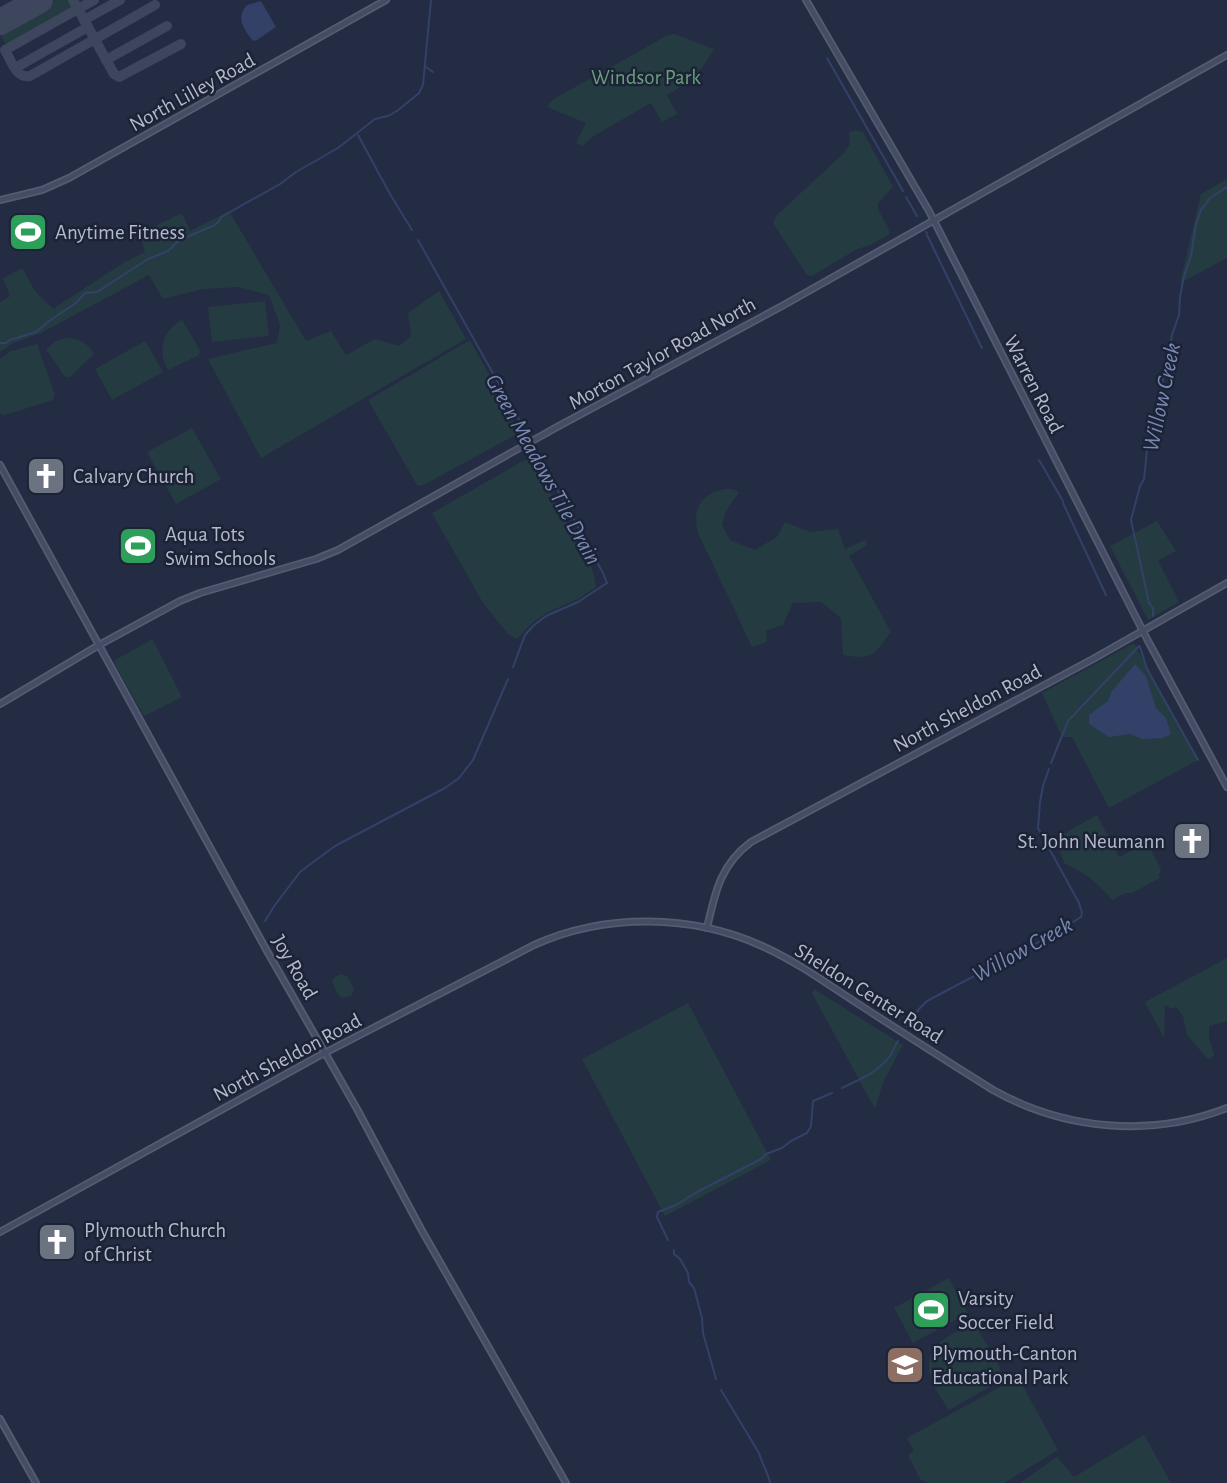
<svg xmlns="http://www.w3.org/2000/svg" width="1227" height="1483" font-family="'Alegreya Sans',sans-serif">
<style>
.green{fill:#253b42}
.water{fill:#334168}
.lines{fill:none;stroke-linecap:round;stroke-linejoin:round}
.stream{stroke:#334168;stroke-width:2}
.taxiway{stroke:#3e465d;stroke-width:10}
.runway{stroke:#3e465d;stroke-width:26}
.secondary-casing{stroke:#555c6f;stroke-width:8}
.secondary{stroke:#454c65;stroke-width:4.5}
.labels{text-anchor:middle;stroke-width:5;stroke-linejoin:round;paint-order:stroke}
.park-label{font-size:21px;fill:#689f7c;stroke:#1c2336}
.street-label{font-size:21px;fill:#b4bacc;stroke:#1c2336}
.poi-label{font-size:21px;fill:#b4bacc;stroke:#1c2336;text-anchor:start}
.water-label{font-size:23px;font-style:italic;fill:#798ab6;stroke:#1c2336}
</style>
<rect width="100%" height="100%" fill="#232c42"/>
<!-- green -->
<g class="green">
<path d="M55 0H69L72 7C57 20 25 39 6 44 2 40 0 37 0 31Z"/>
<path d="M675 34 714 49C700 74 691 81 667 95L677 114 662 122 651 103 592 137 582 146 576 143 586 123 547 107 552 100 668 35Z"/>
<path d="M856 130 863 132 893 187 878 203V209L889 230V234L871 245 857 249 812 276 807 275 773 223 776 216 844 153 850 144 849 132Z"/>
<path d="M1227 179V258L1180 283 1201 194Z"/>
<path d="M229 211 306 341 331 331 346 355 375 339 399 346 411 336 408 313 439 291 466 339 261 458 208 359 277 343 280 325 269 295 238 287 203 289 163 299 149 275 41 333 11 344 0 352V302L10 296 3 278 22 268 35 291 53 309 123 263 145 252 140 233 182 213 190 231Z"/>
<path d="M265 301 269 336 212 342 208 307Z"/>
<path d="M182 320 200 350 199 355 168 370C157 351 162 331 182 320Z"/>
<path d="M65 338C78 338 88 342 94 354L70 377H65L46 349 56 341Z"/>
<path d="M470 340 507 407 519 433 427 483 421 486 417 485 368 400Z"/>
<path d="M145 341 163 372 112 400 95 369Z"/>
<path d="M37 344 55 395 53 400 2 416 0 412V359L11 351Z"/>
<path d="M192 428 221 479 176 504 147 452Z"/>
<path d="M530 457 590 563 594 575 596 587 578 599 546 613 530 625 517 639 508 634 483 603 432 513Z"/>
<path d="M725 489H732L739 492 726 511 722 525 730 540 755 550 777 537 785 522 810 532 838 529 845 549 865 540 867 545 849 556 891 632C873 656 874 660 843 655L841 618 821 602 793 603 783 625 766 631 767 642 752 647 698 533C692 509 700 494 725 489Z"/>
<path d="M1157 521 1176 551 1158 561 1179 602 1148 620 1110 546Z"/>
<path d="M151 640H153L182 697 144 716 115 665V660Z"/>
<path d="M1134 643 1198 760 1109 808 1072 737H1062L1042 693Z"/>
<path d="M1097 815 1119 857 1146 843 1148 844 1161 869 1159 875 1160 878 1132 893H1126L1112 900C1099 884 1085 872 1065 864L1056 843 1060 836Z"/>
<path d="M1227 958V1021L1209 1026V1037L1214 1055 1210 1059 1207 1058 1187 1035 1183 1016 1177 1007 1172 1009 1165 1005 1164 1038 1145 1002Z"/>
<path d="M340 974 347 976 354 989 352 995 344 998 339 996 332 982 334 978Z"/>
<path d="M814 989 903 1045 884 1080 875 1109 812 993Z"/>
<path d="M688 1003 771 1160 665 1216 582 1059Z"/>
<path d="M949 1278 968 1313 913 1343 894 1308Z"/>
<path d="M974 1323 1000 1367C1000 1375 999 1379 993 1385L949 1410C943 1401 936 1391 932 1381 919 1347 949 1335 974 1323Z"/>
<path d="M1018 1377 1058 1450 1004 1483H928L920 1479 908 1455 914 1451 907 1438Z"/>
<path d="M1144 1435 1171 1483H1020L1057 1457 1074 1477Z"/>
</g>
<!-- water -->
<g class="water">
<path d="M261 1 276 27 257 40 253 41C244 29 235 18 247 5Z"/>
<path d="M1135 664 1146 676 1156 708 1166 718 1171 734 1163 738 1143 739 1129 734 1109 737 1089 724V715L1108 701 1112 691Z"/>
</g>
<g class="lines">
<!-- stream -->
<g class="stream">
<path d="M827 58 903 191"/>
<path d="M426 67 433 72"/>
<path d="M358 135 390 194 412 230"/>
<path d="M906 197 917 216"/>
<path d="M926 232 927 233"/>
<path d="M927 235 982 348"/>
<path d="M418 240 530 439"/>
<path d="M0 343H6L10 340 36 332 49 321 76 303 85 293 97 292 148 259 168 251 177 242 189 236 215 225 220 220 221 217 280 184 296 172 338 148 375 119 388 116 397 111 419 93 423 85 431 0"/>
<path d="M1039 460 1063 501"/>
<path d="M1063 503 1106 595"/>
<path d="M1153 616V608L1149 603 1131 520 1140 486 1144 479 1147 450 1153 440 1155 416 1161 395 1164 372 1169 354 1172 335 1179 315 1180 297 1184 276 1191 256 1196 224 1201 210 1210 198 1227 187"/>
<path d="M1140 647 1147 669 1198 760"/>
<path d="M513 667 525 635 533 626 546 616 578 602 607 583 603 573 533 444"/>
<path d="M1051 763 1068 721 1139 646"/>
<path d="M265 921 275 905 300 872 312 863 335 846 445 788 459 778 473 760 508 679"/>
<path d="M907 1026 919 1009 927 1001 1054 934 1081 917 1082 913 1079 903 1038 828 1040 802 1043 786 1049 769"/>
<path d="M842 1088C860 1079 877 1073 890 1056 894 1051 894 1046 898 1041"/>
<path d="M668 1240 657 1217 658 1212 676 1205 697 1192 761 1159 766 1154 782 1148 791 1141 807 1133 811 1126 813 1101 832 1093"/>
<path d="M674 1250V1254L680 1259 688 1273 689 1282 694 1288 702 1318 703 1333 716 1379"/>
<path d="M721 1390 759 1453C762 1464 768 1472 770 1483"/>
</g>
<!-- taxiway -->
<g class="taxiway">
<path d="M73 0 114 74 119 77 181 44"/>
<path d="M94 0 5 50C11 60 16 79 30 76L155 5"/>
<path d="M84 20 120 0"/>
<path d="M106 60 167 26"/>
<path d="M15 68 88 27"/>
</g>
<!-- runway -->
<path class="runway" d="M0 22 40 0"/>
<!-- secondary casing -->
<g class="secondary-casing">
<g id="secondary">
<path d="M806 0 929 211 1147 639 1227 787"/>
<path d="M0 200 42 190 69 178 386 0"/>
<path d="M0 465 267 951 357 1109 421 1229 566 1483"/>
<path d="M0 704 99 645 180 601 200 593 316 559 338 550 557 427 782 306 1227 55"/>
<path d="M707 928C715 893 720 865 751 842L1093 659 1227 583"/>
<path d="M0 1232 317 1057 534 945C605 913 692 914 762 946 798 962 830 986 863 1007 906 1035 950 1063 993 1090 1065 1130 1150 1138 1227 1108"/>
<path d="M0 1419 36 1483"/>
</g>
</g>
<!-- secondary -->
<use href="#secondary" class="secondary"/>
</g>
<!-- icons -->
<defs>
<g id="stadium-square" transform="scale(2.0125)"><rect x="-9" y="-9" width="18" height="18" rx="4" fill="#2e9e5b" stroke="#1c2336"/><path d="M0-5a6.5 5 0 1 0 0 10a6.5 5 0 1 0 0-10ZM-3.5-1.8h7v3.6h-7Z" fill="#fff"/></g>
<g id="church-square" transform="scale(2.0125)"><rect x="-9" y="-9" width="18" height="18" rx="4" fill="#6b7280" stroke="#1c2336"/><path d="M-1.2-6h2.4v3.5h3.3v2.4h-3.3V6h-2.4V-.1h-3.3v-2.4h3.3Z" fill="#fff"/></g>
<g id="school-square" transform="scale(2.0125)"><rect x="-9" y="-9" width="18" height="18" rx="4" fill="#8d6e63" stroke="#1c2336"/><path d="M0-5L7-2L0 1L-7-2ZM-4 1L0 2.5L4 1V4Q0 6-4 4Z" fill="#fff"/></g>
</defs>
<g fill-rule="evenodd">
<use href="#stadium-square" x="28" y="232"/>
<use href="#church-square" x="46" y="476"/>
<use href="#stadium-square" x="138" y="546"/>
<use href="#church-square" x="1192" y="841"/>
<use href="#church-square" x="57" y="1242"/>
<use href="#stadium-square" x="931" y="1310"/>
<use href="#school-square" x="905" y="1365"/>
</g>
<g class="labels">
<!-- park labels -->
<g class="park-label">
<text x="646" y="84">Windsor Park</text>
</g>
<!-- street labels -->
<g class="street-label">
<text transform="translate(192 92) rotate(-29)" y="7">North Lilley Road</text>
<text transform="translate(662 353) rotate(-29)" y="7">Morton Taylor Road North</text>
<text transform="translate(1034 384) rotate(63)" y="7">Warren Road</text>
<text transform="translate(967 708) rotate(-28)" y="7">North Sheldon Road</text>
<text transform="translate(295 967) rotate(60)" y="7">Joy Road</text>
<text transform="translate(869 993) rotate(32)" y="7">Sheldon Center Road</text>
<text transform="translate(287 1057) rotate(-28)" y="7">North Sheldon Road</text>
</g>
<!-- poi labels -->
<g class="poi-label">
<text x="55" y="239">Anytime Fitness</text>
<text x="73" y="483">Calvary Church</text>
<text x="165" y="541">Aqua Tots<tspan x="165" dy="24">Swim Schools</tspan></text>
<text x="1165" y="848" text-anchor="end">St. John Neumann</text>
<text x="84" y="1237">Plymouth Church<tspan x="84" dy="24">of Christ</tspan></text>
<text x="958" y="1305">Varsity<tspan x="958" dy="24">Soccer Field</tspan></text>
<text x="932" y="1360">Plymouth-Canton<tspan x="932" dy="24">Educational Park</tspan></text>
</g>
<!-- water labels -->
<g class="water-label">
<text transform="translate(1161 397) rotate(-78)" y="8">Willow Creek</text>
<text transform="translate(544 469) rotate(61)" y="8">Green Meadows Tile Drain</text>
<text transform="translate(1022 949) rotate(-29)" y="8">Willow Creek</text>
</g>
</g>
</svg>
